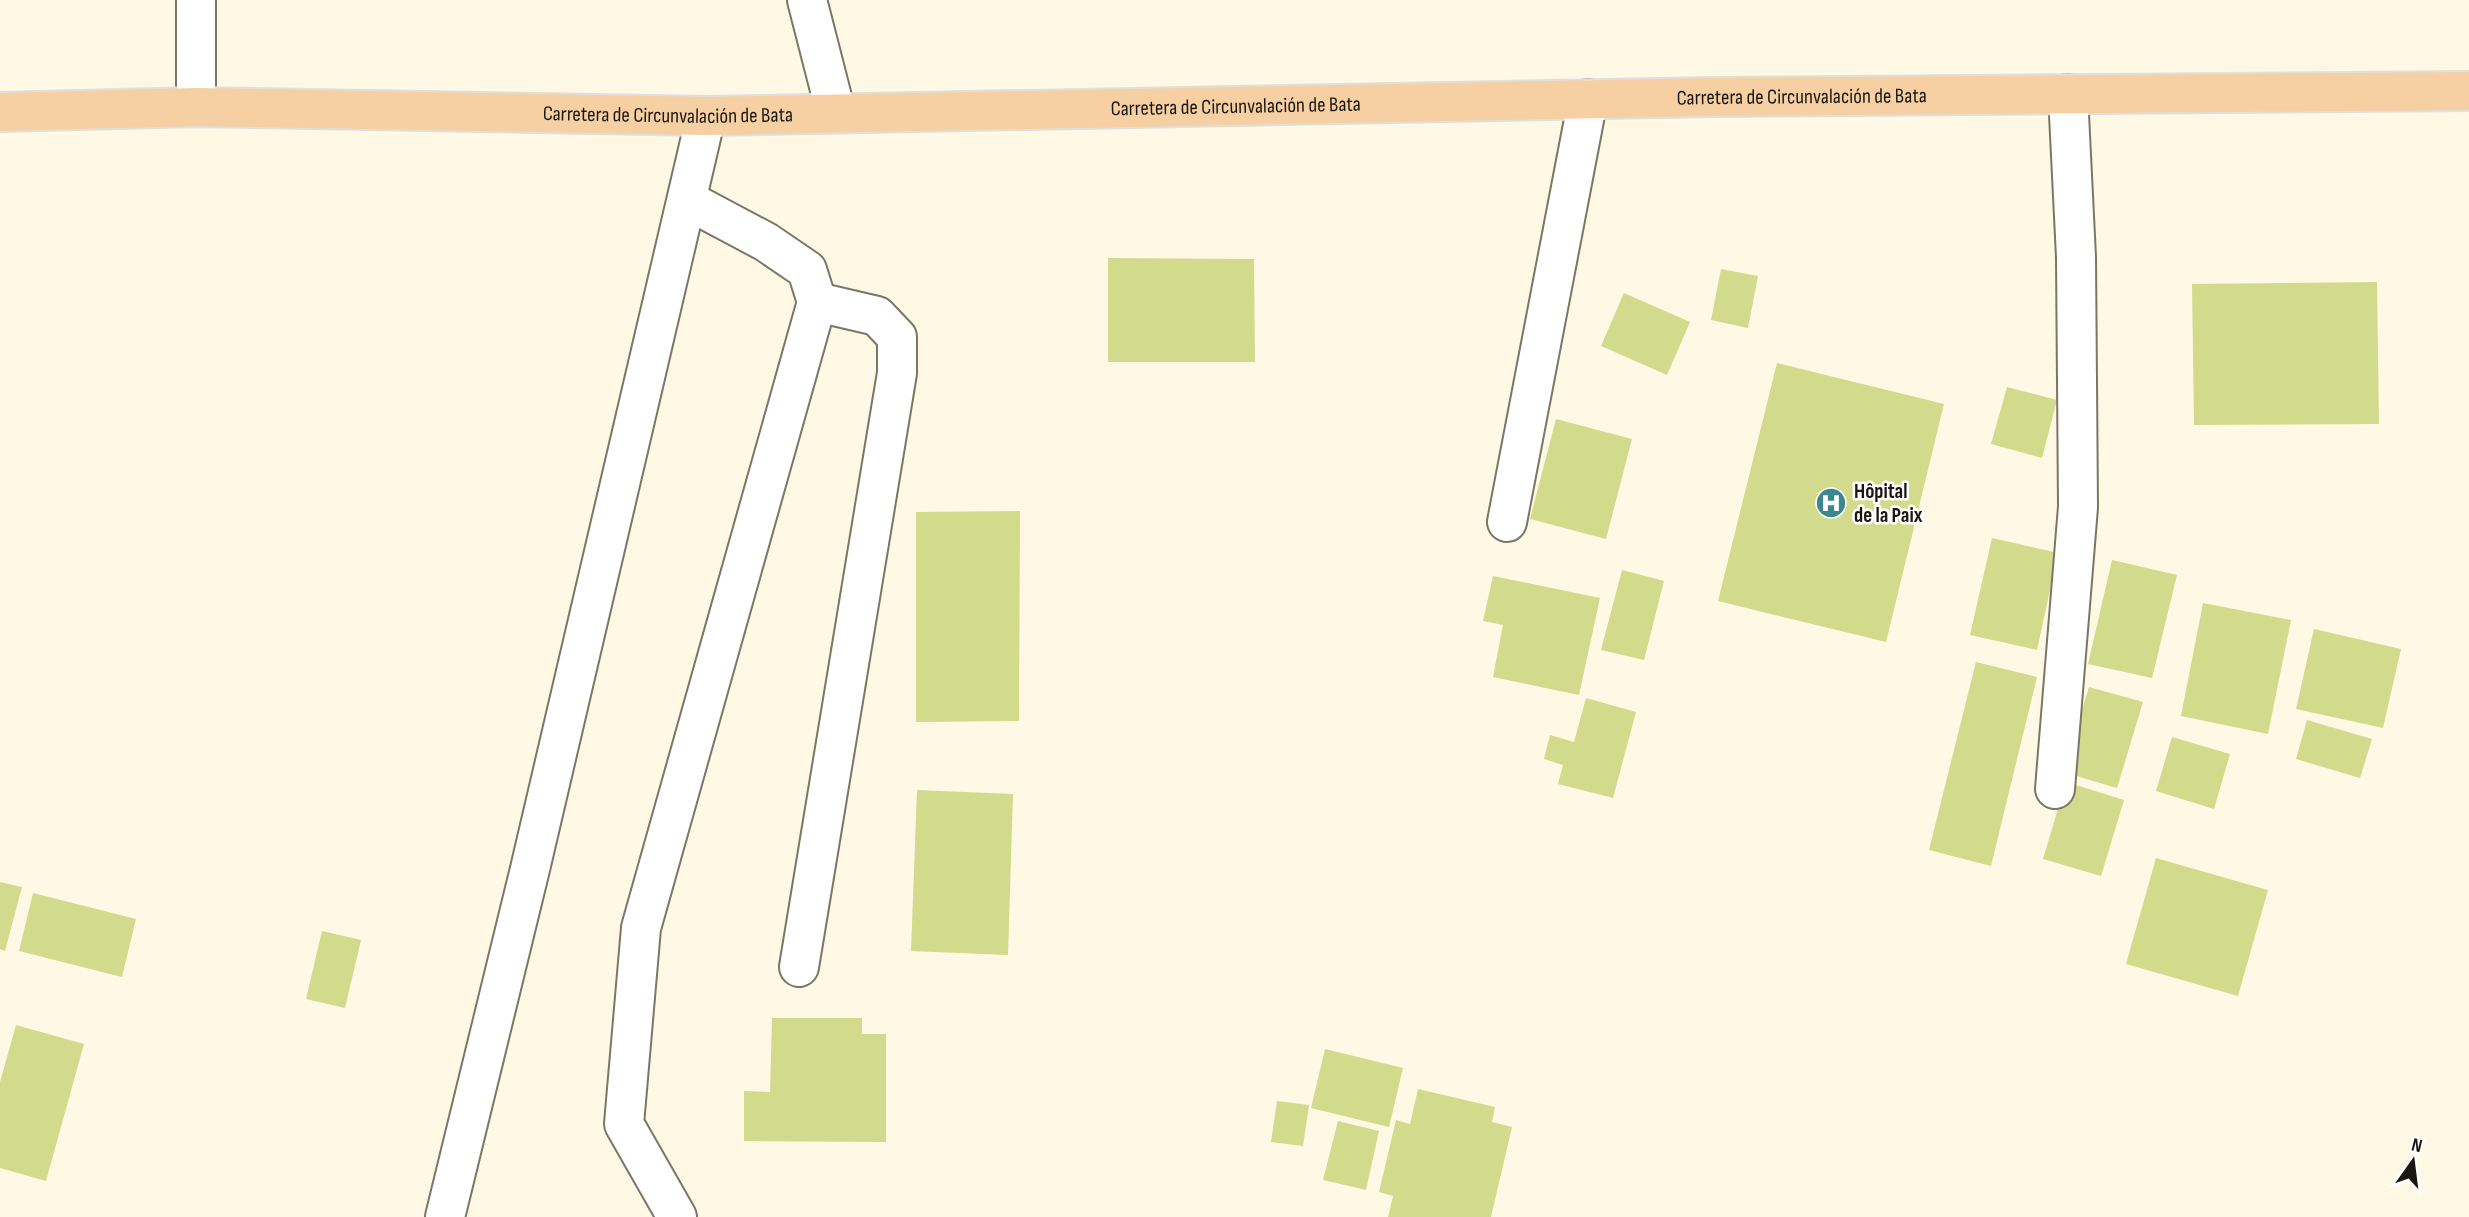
<svg xmlns="http://www.w3.org/2000/svg" width="2469" height="1217" font-family="'Sofia Sans Condensed',sans-serif">
<style>
.building{fill:#d2db8c}
.lines{fill:none;stroke-linecap:round;stroke-linejoin:round}
.minor-casing{stroke:#7c7666;stroke-width:42}
.major-casing{stroke:#dfdfde;stroke-width:42}
.minor{stroke:#fff;stroke-width:38}
.major{stroke:#f6d0a3;stroke-width:38}
.labels{text-anchor:middle;stroke-width:5;stroke-linejoin:round;paint-order:stroke}
.street-label{font-size:21px;fill:#1a1711;stroke:#fff}
.poi-label{font-size:21px;font-weight:bold;fill:#1a1711;stroke:#fff;text-anchor:start}
</style>
<rect width="100%" height="100%" fill="#fef8e5"/>
<!-- building -->
<g class="building">
<path d="M1108 258 1254 259 1255 362H1108Z"/>
<path d="M1721 269 1758 276 1748 328 1711 320Z"/>
<path d="M2377 282 2379 424 2194 425 2192 284Z"/>
<path d="M1624 293 1690 322 1667 375 1601 346Z"/>
<path d="M1777 363 1944 404 1886 642 1718 601Z"/>
<path d="M2007 387 2057 400 2042 458 1991 444Z"/>
<path d="M1556 419 1632 439 1606 539 1530 519Z"/>
<path d="M1020 511 1019 721 916 722V512Z"/>
<path d="M1992 538 2058 553 2037 650 1970 635Z"/>
<path d="M2112 560 2177 575 2152 678 2088 664Z"/>
<path d="M1622 570 1664 581 1644 660 1601 650Z"/>
<path d="M1493 576 1600 598 1579 695 1493 677 1503 625 1483 621Z"/>
<path d="M2203 603 2291 620 2268 734 2181 716Z"/>
<path d="M2314 629 2401 649 2383 728 2296 709Z"/>
<path d="M1976 662 2037 677 1991 866 1929 850Z"/>
<path d="M2089 687 2143 702 2117 788 2063 772Z"/>
<path d="M1586 698 1636 712 1613 798 1558 784 1563 765 1544 759 1550 735 1574 742Z"/>
<path d="M2307 720 2372 739 2360 778 2296 759Z"/>
<path d="M2172 737 2230 754 2214 809 2156 791Z"/>
<path d="M2066 782 2124 800 2101 876 2043 859Z"/>
<path d="M917 790 1013 794 1008 955 911 951Z"/>
<path d="M2156 858 2268 890 2238 996 2126 964Z"/>
<path d="M0 882 22 887 5 951 0 949Z"/>
<path d="M33 893 136 919 122 977 19 951Z"/>
<path d="M322 931 361 940 345 1008 306 999Z"/>
<path d="M772 1018H862V1034H886V1142L744 1141V1091L770 1092Z"/>
<path d="M16 1025 84 1044 46 1181 0 1168V1082Z"/>
<path d="M1325 1049 1403 1068 1389 1127 1311 1108Z"/>
<path d="M1418 1089 1495 1107 1492 1122 1512 1127 1491 1217H1388L1393 1196 1379 1192 1396 1120 1410 1124Z"/>
<path d="M1277 1101 1309 1105 1303 1146 1271 1142Z"/>
<path d="M1338 1121 1379 1131 1366 1190 1323 1180Z"/>
</g>
<g class="lines">
<!-- minor casing -->
<g class="minor-casing">
<g id="minor">
<path d="M196 0V107"/>
<path d="M807 0 836 113"/>
<path d="M1507 522 1588 99"/>
<path d="M2055 789 2078 507 2076 257 2068 94"/>
<path d="M799 967 897 373V337L877 316 817 302"/>
<path d="M445 1217 530 869 706 116"/>
<path d="M677 1217 624 1124 641 928 817 302 807 270 766 242 687 200"/>
</g>
</g>
<!-- major casing -->
<g class="major-casing">
<g id="major">
<path id="s1" d="M0 112 196 107 706 116 1713 97 2469 91"/>
</g>
</g>
<!-- minor -->
<use href="#minor" class="minor"/>
<!-- major -->
<use href="#major" class="major"/>
</g>
<!-- icons -->
<defs>
<g id="hospital-disc" transform="scale(1.575)"><circle r="9.5" fill="#3e868d" stroke="#fff"/><path d="M-5-5h3v3.5h4V-5h3V5h-3V1.5h-4V5h-3Z" fill="#fff"/></g>
</defs>
<g fill-rule="evenodd">
<use href="#hospital-disc" x="1831" y="503"/>
</g>
<g class="labels">
<!-- street labels -->
<g class="street-label">
<text dy="7" stroke="none"><textPath href="#s1" startOffset="1802">Carretera de Circunvalación de Bata</textPath></text>
<text dy="7" stroke="none"><textPath href="#s1" startOffset="1236">Carretera de Circunvalación de Bata</textPath></text>
<text dy="7" stroke="none"><textPath href="#s1" startOffset="668">Carretera de Circunvalación de Bata</textPath></text>
</g>
<!-- poi labels -->
<g class="poi-label">
<text x="1854" y="498">Hôpital<tspan x="1854" dy="24">de la Paix</tspan></text>
</g>
</g>
<!-- north arrow -->
<g transform="translate(2413 1161) rotate(14)" stroke="#ffffff" stroke-width="5" paint-order="stroke">
<path d="M0-5L12 26L0 18L-12 26Z" fill="#1a1711"/>
<text y="-10" font-size="19" font-weight="bold" text-anchor="middle" fill="#1a1711">N</text>
</g>
</svg>
